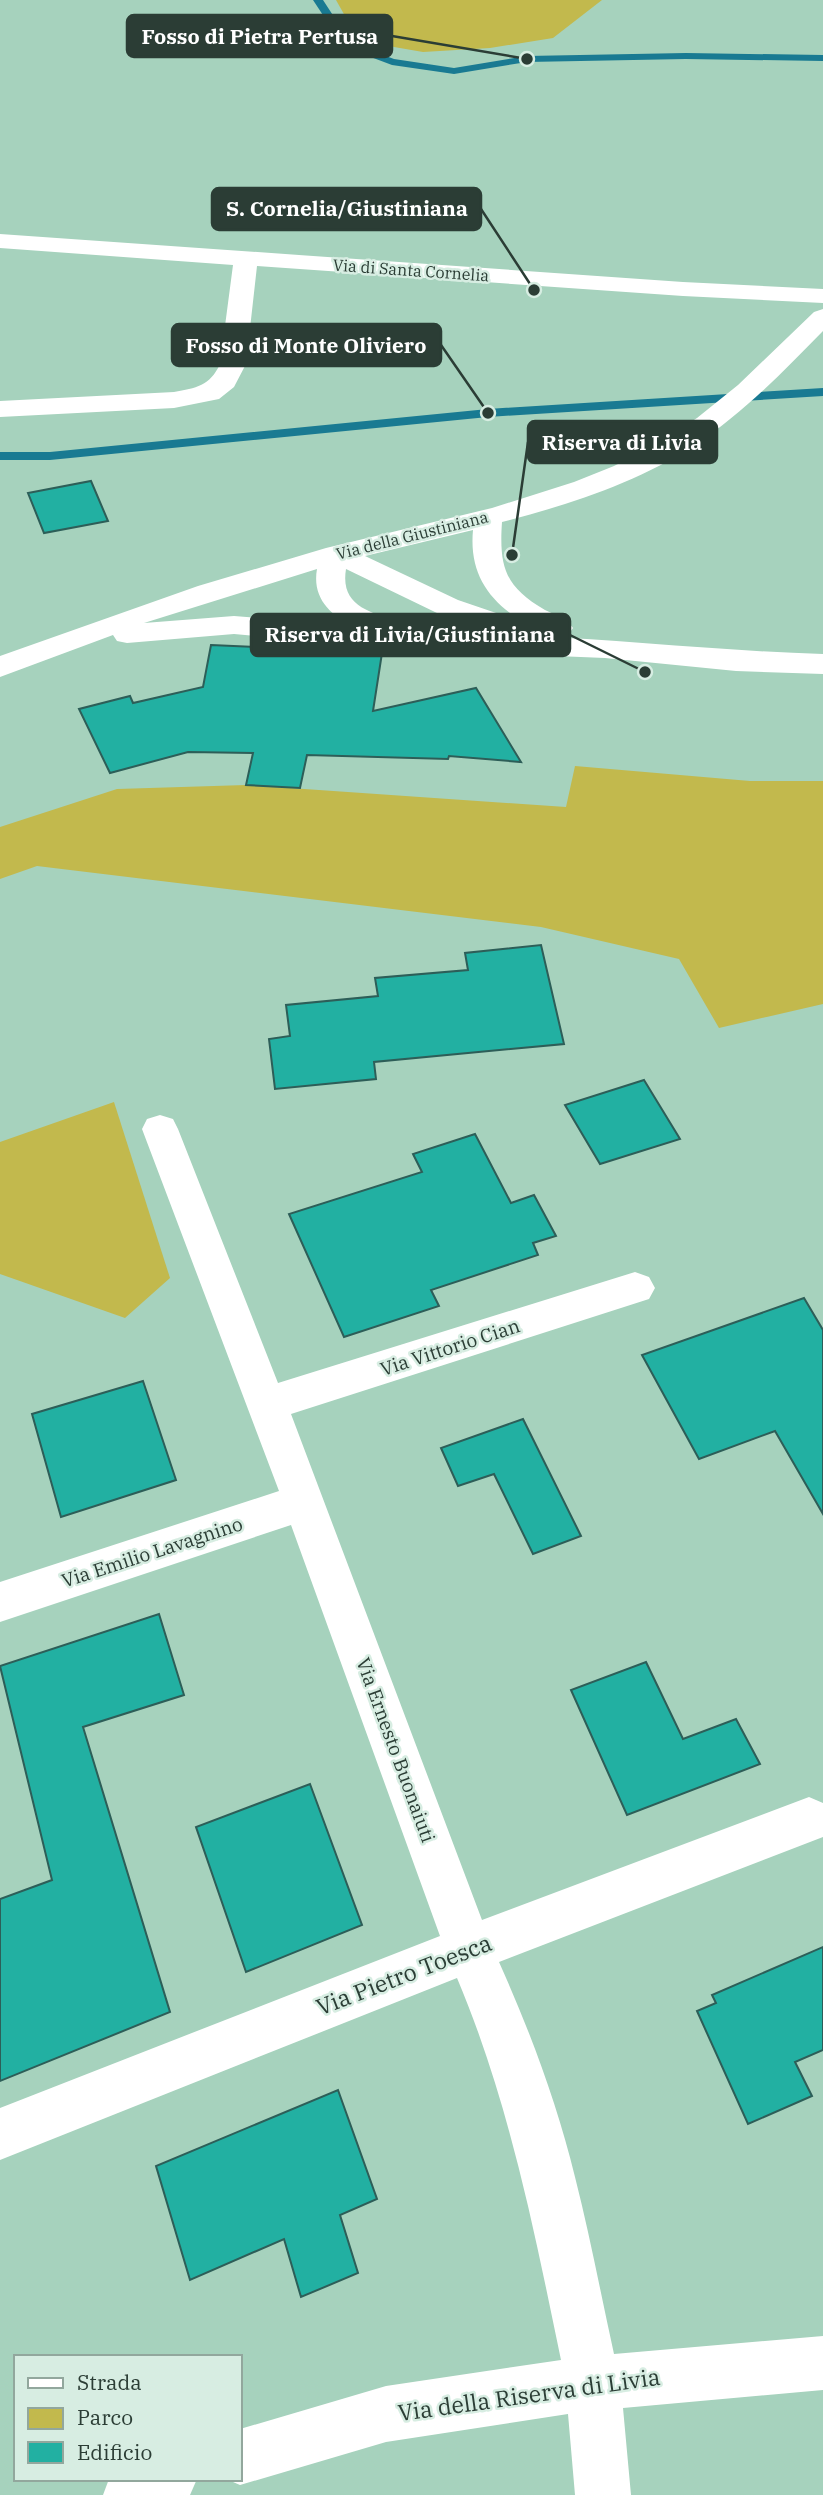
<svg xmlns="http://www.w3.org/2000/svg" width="823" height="2495" font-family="'IBM Plex Serif',serif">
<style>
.green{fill:#c2b94d}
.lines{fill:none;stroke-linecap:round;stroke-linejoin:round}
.stream{fill:#197a92;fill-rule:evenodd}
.building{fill:#22b0a2;stroke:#2d5e58;stroke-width:2}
.minor{fill:#fff;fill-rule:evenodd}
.labels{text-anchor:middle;stroke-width:5;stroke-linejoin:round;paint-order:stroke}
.far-street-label{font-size:16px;fill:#2b3d35;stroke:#d7ede2}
.street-label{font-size:19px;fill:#2b3d35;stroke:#d7ede2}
.near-street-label{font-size:23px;fill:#2b3d35;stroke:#d7ede2}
.leader{fill:none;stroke:#2b3d35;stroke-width:2.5}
.callout-dot{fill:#2b3d35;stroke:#d7ede2;stroke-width:2.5}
.callout{fill:#2b3d35;stroke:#2b3d35;stroke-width:2.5}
.callout-label{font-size:21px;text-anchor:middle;font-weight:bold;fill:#fff}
</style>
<rect width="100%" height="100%" fill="#a6d2bd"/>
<!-- green -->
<g class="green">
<path d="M336 0H602L553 38 490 48 423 52 394 47 354 32Z"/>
<path d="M575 766 750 781H823V1004L719 1028 679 959 541 927 37 866 0 879V827L117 789 246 785 566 807Z"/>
<path d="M114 1102 170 1278 125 1318 0 1274V1142Z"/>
</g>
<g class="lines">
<!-- stream -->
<g class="stream">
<path d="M313 0H323L351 43 394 59 454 68 527 56 686 53 823 55V61L686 59 527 62 454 74 392 65 344 47Z"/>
<path d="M823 388V396L488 417 50 460H0V452H50L488 409Z"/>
</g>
</g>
<!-- building -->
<g class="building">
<path d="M91 481 108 521 44 533 28 493Z"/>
<path d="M211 645 382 653 373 711 476 688 521 762 449 756 448 759 307 755 300 788 246 785 253 753 188 752 110 773 79 709 130 696 133 703 203 687Z"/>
<path d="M541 945 564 1044 374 1062 376 1079 275 1089 269 1039 290 1036 286 1005 378 996 375 978 468 970 465 953Z"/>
<path d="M644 1080 680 1139 600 1164 565 1105Z"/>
<path d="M475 1134 511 1203 534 1195 556 1236 533 1243 538 1255 431 1290 439 1306 344 1337 289 1214 422 1172 413 1154Z"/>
<path d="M804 1298 823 1330V1514L775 1431 699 1459 642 1355Z"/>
<path d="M143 1381 176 1480 61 1517 32 1414Z"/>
<path d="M523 1419 581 1536 533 1554 494 1474 458 1486 441 1448Z"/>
<path d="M159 1614 184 1695 83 1727 170 2012 0 2081V1899L52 1880 0 1666Z"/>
<path d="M646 1662 683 1739 736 1719 760 1764 627 1815 571 1690Z"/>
<path d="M310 1784 362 1925 246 1972 196 1827Z"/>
<path d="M823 1947V2050L795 2062 812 2096 748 2124 697 2011 716 2003 712 1995Z"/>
<path d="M338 2090 377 2199 340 2215 358 2273 301 2297 284 2239 190 2280 156 2166Z"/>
</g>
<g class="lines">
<!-- minor -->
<g class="minor">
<path d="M0 234 683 282 823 289V303L683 296 257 266 246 364 234 387 219 399 174 408 0 417V401L174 392C196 388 210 386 220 364L233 265 0 248Z"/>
<path d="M823 309V331C783 372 743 413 695 445 637 483 568 505 502 522 499 567 505 587 545 610 555 615 566 618 573 628L568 635 558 637 528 625 532 630 528 636C626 640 724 651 823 654V674L736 671 605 658 415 650 234 634 127 643 117 641 113 635 0 677V656L198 586 326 548 492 508 574 482 614 466 652 447 697 418 738 385 814 312ZM473 530C469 573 488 601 525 623L458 600 365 556ZM317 569C312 597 329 615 354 626L234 616 144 623ZM346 569 437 613 502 635 401 630 397 622C369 611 340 606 346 569Z"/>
<path d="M160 1115 173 1119 178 1129 278 1383 635 1272 649 1277 655 1288 649 1299 291 1414 482 1920 809 1797 823 1803V1837L499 1962C530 2031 557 2103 575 2177 590 2236 601 2295 614 2354L823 2336V2390L623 2408 631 2495H575L568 2414 386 2442 240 2485 226 2479H240V2429L386 2386 561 2360C534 2230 509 2101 457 1978L0 2160V2108L440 1936 291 1525 0 1622V1582L279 1491 142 1129 147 1119Z"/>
<path d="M109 2479H197L190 2495H103Z"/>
</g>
</g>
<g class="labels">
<!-- far-street labels -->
<g class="far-street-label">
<text transform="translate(411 270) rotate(4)" y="6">Via di Santa Cornelia</text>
<text transform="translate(412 535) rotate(-14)" y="6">Via della Giustiniana</text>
</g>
<!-- street labels -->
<g class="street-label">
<text transform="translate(450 1347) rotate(-18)" y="7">Via Vittorio Cian</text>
<text transform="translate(152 1552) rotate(-18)" y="7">Via Emilio Lavagnino</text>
<text transform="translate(396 1750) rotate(70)" y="7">Via Ernesto Buonaiuti</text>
</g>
<!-- near-street labels -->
<g class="near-street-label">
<text transform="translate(404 1975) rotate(-21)" y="8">Via Pietro Toesca</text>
<text transform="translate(529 2395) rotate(-8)" y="8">Via della Riserva di Livia</text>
</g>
</g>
<!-- callouts -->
<path class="leader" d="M527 59L392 36M534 290L481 209M488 413L441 345M512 555L528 442M645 672L570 635"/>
<g class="callout-dot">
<circle cx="527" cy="59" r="7"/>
<circle cx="534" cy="290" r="7"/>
<circle cx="488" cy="413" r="7"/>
<circle cx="512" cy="555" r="7"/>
<circle cx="645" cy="672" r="7"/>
</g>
<g class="callout">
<rect x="127" y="15" width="265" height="42" rx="7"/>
<rect x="212" y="188" width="269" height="42" rx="7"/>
<rect x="172" y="324" width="269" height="42" rx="7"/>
<rect x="528" y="421" width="189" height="42" rx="7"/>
<rect x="251" y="614" width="319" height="42" rx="7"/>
</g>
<g class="callout-label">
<text x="260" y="44">Fosso di Pietra Pertusa</text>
<text x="347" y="216">S. Cornelia/Giustiniana</text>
<text x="306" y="353">Fosso di Monte Oliviero</text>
<text x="622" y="450">Riserva di Livia</text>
<text x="410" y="642">Riserva di Livia/Giustiniana</text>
</g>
<!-- legend -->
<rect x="14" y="2355" width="228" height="126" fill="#d7ede2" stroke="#92a79d" stroke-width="2"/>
<rect x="28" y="2378" width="35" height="10" fill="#ffffff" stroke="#92a79d" stroke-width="2"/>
<text x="77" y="2390" font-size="21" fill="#2b3d35">Strada</text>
<rect x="28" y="2408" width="35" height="21" fill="#c2b94d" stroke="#92a79d" stroke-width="2"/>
<text x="77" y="2425" font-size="21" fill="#2b3d35">Parco</text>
<rect x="28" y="2442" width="35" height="21" fill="#22b0a2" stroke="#92a79d" stroke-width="2"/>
<text x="77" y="2460" font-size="21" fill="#2b3d35">Edificio</text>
</svg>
